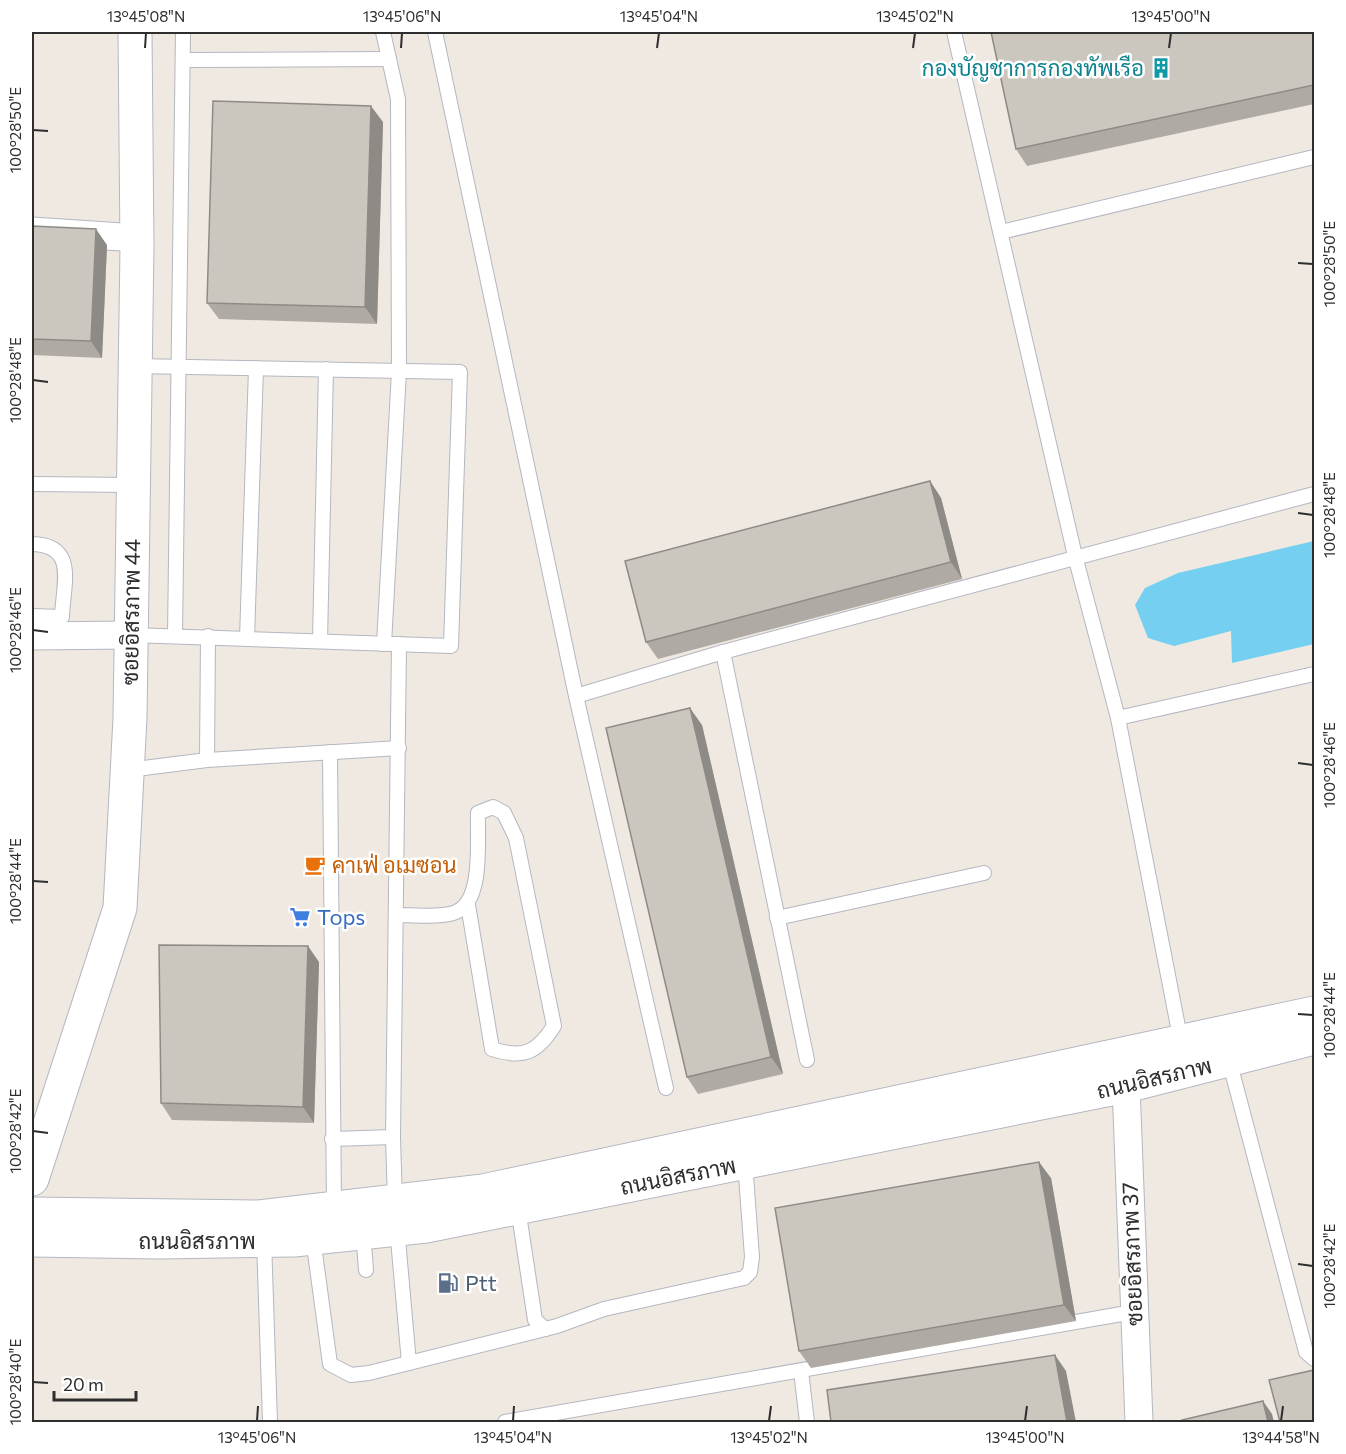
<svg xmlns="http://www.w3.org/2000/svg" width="1346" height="1454" font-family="Commissioner,Sarabun,sans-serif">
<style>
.water{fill:#75cff0}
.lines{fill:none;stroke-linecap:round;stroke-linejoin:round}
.lane-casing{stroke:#b4b7c1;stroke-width:16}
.street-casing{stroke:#b4b7c1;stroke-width:29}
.secondary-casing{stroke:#b4b7c1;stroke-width:35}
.lane{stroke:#fff;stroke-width:14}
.street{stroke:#fff;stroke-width:27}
.secondary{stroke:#fff;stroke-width:33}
.wall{fill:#afaba4}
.shaded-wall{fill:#8e8b86}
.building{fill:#cbc7bf;stroke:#8e8b86;stroke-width:1.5}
.ticks{fill:none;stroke:#2e2e2e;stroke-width:2}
.labels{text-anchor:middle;stroke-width:5;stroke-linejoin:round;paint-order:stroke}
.culture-label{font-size:22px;fill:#0d838f;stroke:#fff;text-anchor:end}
.street-label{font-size:22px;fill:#2e2e2e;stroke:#fff}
.food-label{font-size:22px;fill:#c56008;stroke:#fff;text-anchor:start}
.shop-label{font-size:22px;fill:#366cbe;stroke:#fff;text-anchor:start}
.service-label{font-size:22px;fill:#4e5e75;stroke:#fff;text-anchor:start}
.neatline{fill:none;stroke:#2e2e2e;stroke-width:2}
.ticks-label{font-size:15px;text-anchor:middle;fill:#2e2e2e}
</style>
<rect width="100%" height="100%" fill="#efe9e1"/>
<!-- water -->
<path class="water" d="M1314 541V644L1232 663 1231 631 1174 646 1148 638 1135 605 1145 588 1178 573Z"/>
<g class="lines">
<!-- lane casing -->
<g class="lane-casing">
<g id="lane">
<path d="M383 32 398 99 399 371 384 644"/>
<path d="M435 32 576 696 666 1088"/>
<path d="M954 32 1075 556 1118 718 1181 1042"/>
<path d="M183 60 389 59"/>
<path d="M1001 232 1314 157"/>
<path d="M32 484 133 485"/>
<path d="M32 544C78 545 63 584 62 617L32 616"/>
<path d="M131 635 451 646 460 372 135 366"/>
<path d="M175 635 183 32"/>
<path d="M247 638 256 368"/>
<path d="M320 641 326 369"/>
<path d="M723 652 807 1060"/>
<path d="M576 696 723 652 1314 494"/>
<path d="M1118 718 1314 674"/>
<path d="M330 752 334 1209"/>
<path d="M207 760 208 636"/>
<path d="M128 770 207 760 399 748"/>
<path d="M396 915C411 915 443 918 456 912 484 901 477 838 478 813L493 807 504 813 516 838 554 1026C537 1053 523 1059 492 1049L468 905"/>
<path d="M777 918 984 873"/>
<path d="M1229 1060 1306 1352 1314 1359"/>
<path d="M332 1139 393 1137"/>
<path d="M395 1202 393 1137 399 644"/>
<path d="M518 1208 535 1320 545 1329"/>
<path d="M397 1228 409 1363"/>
<path d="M363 1232 366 1270"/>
<path d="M313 1238 330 1364 351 1375 369 1373 557 1326 604 1309 744 1278 750 1272 752 1257 745 1162"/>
<path d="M264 1240 270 1422"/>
<path d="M801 1371 807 1422"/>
<path d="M505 1422 1133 1312"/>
</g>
</g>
<!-- street casing -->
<g class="street-casing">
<g id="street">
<path d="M32 231 137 238"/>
<path d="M32 636 131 635"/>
<path d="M1126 1086 1139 1422"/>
</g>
</g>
<!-- secondary casing -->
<g class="secondary-casing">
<g id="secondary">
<path d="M32 1179 120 908 130 718 137 247 135 32"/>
<path d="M32 1214 259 1217 483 1191 1314 1013"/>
<path d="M32 1240 159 1242 294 1240 426 1226 1126 1086 1314 1038"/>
</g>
</g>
<!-- lane -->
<use href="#lane" class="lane"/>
<!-- street -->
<use href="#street" class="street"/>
<!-- secondary -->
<use href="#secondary" class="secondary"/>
</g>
<!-- wall -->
<g class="wall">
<path d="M1314 32V104L1027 166 1016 149Z"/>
<path d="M383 122 377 324 219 319 207 303Z"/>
<path d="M32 226 107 245 102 358 32 355Z"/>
<path d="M930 481 941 498 962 579 658 659 646 642Z"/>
<path d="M702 725 783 1074 698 1094 687 1077Z"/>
<path d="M319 962 314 1123 172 1120 161 1103Z"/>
<path d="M1051 1178 1076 1321 811 1368 799 1351Z"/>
</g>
<!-- shaded-wall -->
<g class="shaded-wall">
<path d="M371 106 383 122 377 324 365 307Z"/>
<path d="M96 229 107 245 102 358 91 341Z"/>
<path d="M930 481 941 498 962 579 951 562Z"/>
<path d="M690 708 702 725 783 1074 771 1057Z"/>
<path d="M308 946 319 962 314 1123 303 1107Z"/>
<path d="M1039 1162 1051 1178 1076 1321 1064 1305Z"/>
<path d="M1055 1355 1066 1371 1076 1422H1067Z"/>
<path d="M1263 1401 1272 1414 1274 1422H1268Z"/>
</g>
<!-- building -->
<g class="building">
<path d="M991 32H1314V85L1016 149Z"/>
<path d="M213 101 371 106 365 307 207 303Z"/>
<path d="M32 226 96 229 91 341 32 339Z"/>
<path d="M930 481 951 562 646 642 625 561Z"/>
<path d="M690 708 771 1057 687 1077 606 728Z"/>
<path d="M159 945 308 946 303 1107 161 1103Z"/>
<path d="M1039 1162 1064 1305 799 1351 775 1208Z"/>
<path d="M1055 1355 1067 1422H831L827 1390Z"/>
<path d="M1314 1370V1422H1280L1269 1380Z"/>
<path d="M1263 1401 1268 1422H1183L1182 1420Z"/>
</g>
<!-- ticks -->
<path class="ticks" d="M145 48 146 33M401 48 402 33M657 48 659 33M913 48 915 33M1169 48 1171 33M33 130 48 131M1298 263 1313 264M33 380 48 382M1298 513 1313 515M33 630 48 632M1298 763 1313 765M33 881 48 882M1298 1014 1313 1015M33 1131 48 1133M1298 1264 1313 1266M33 1382 48 1383M257 1421 258 1406M513 1421 514 1406M769 1421 771 1406M1025 1421 1027 1406M1281 1421 1283 1406"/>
<!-- icons -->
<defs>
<g id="building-bare" transform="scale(1.62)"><path d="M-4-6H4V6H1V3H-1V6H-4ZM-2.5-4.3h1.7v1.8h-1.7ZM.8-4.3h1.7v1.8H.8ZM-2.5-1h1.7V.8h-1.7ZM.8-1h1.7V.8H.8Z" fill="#0f9aa8" stroke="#fff" stroke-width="2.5" paint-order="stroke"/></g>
<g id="cafe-bare" transform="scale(1.62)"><path d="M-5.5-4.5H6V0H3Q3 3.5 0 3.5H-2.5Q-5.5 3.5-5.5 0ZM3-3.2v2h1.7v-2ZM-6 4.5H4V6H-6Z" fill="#e8710a" stroke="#fff" stroke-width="2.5" paint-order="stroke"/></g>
<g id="supermarket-bare" transform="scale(1.62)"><path d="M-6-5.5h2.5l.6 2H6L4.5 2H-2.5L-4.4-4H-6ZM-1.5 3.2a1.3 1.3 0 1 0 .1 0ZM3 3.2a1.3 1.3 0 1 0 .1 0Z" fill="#3f7fe0" stroke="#fff" stroke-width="2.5" paint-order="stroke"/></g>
<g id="fuel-bare" transform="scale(1.62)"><path d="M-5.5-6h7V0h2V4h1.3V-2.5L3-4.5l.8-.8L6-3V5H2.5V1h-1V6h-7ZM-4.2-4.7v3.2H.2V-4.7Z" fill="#5c6f8a" stroke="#fff" stroke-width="2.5" paint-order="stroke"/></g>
</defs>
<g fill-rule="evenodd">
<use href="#building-bare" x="1161" y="68"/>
<use href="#cafe-bare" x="315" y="865"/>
<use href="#supermarket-bare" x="300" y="917"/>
<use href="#fuel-bare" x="448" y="1283"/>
</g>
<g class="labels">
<!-- culture labels -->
<g class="culture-label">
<text x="1144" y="76">กองบัญชาการกองทัพเรือ</text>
</g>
<!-- street labels -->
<g class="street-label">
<text transform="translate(131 612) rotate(-89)" y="8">ซอยอิสรภาพ 44</text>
<text transform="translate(1154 1078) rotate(-13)" y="8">ถนนอิสรภาพ</text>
<text transform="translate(678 1176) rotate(-11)" y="8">ถนนอิสรภาพ</text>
<text x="197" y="1249">ถนนอิสรภาพ</text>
<text transform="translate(1132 1254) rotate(-92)" y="8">ซอยอิสรภาพ 37</text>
</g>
<!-- food labels -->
<g class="food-label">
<text x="332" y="873">คาเฟ่ อเมซอน</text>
</g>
<!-- shop labels -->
<g class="shop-label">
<text x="317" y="925">Tops</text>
</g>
<!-- service labels -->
<g class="service-label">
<text x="465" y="1291">Ptt</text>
</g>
</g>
<!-- border -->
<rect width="1346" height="1454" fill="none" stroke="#ffffff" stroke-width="66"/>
<!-- scale -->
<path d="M54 1391v9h82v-9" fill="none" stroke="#2e2e2e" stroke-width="3"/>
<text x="63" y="1391" font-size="18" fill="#2e2e2e" stroke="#ffffff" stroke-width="4.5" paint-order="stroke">20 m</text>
<rect x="33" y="33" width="1280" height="1388" class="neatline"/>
<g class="ticks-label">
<text x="146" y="22">13°45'08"N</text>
<text x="402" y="22">13°45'06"N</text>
<text x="659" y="22">13°45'04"N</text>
<text x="915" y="22">13°45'02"N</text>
<text x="1171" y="22">13°45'00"N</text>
<text transform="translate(16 130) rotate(-90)" y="5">100°28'50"E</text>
<text transform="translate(1330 264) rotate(-90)" y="5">100°28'50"E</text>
<text transform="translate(16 380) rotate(-90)" y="5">100°28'48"E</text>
<text transform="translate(1330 515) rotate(-90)" y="5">100°28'48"E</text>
<text transform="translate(16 630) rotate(-90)" y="5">100°28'46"E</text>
<text transform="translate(1330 765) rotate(-90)" y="5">100°28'46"E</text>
<text transform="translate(16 881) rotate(-90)" y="5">100°28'44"E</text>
<text transform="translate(1330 1015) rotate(-90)" y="5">100°28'44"E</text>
<text transform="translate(16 1131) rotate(-90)" y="5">100°28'42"E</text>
<text transform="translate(1330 1266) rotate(-90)" y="5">100°28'42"E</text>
<text transform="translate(16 1382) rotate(-90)" y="5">100°28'40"E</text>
<text x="257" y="1443">13°45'06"N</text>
<text x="513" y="1443">13°45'04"N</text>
<text x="769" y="1443">13°45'02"N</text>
<text x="1025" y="1443">13°45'00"N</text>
<text x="1281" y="1443">13°44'58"N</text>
</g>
</svg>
